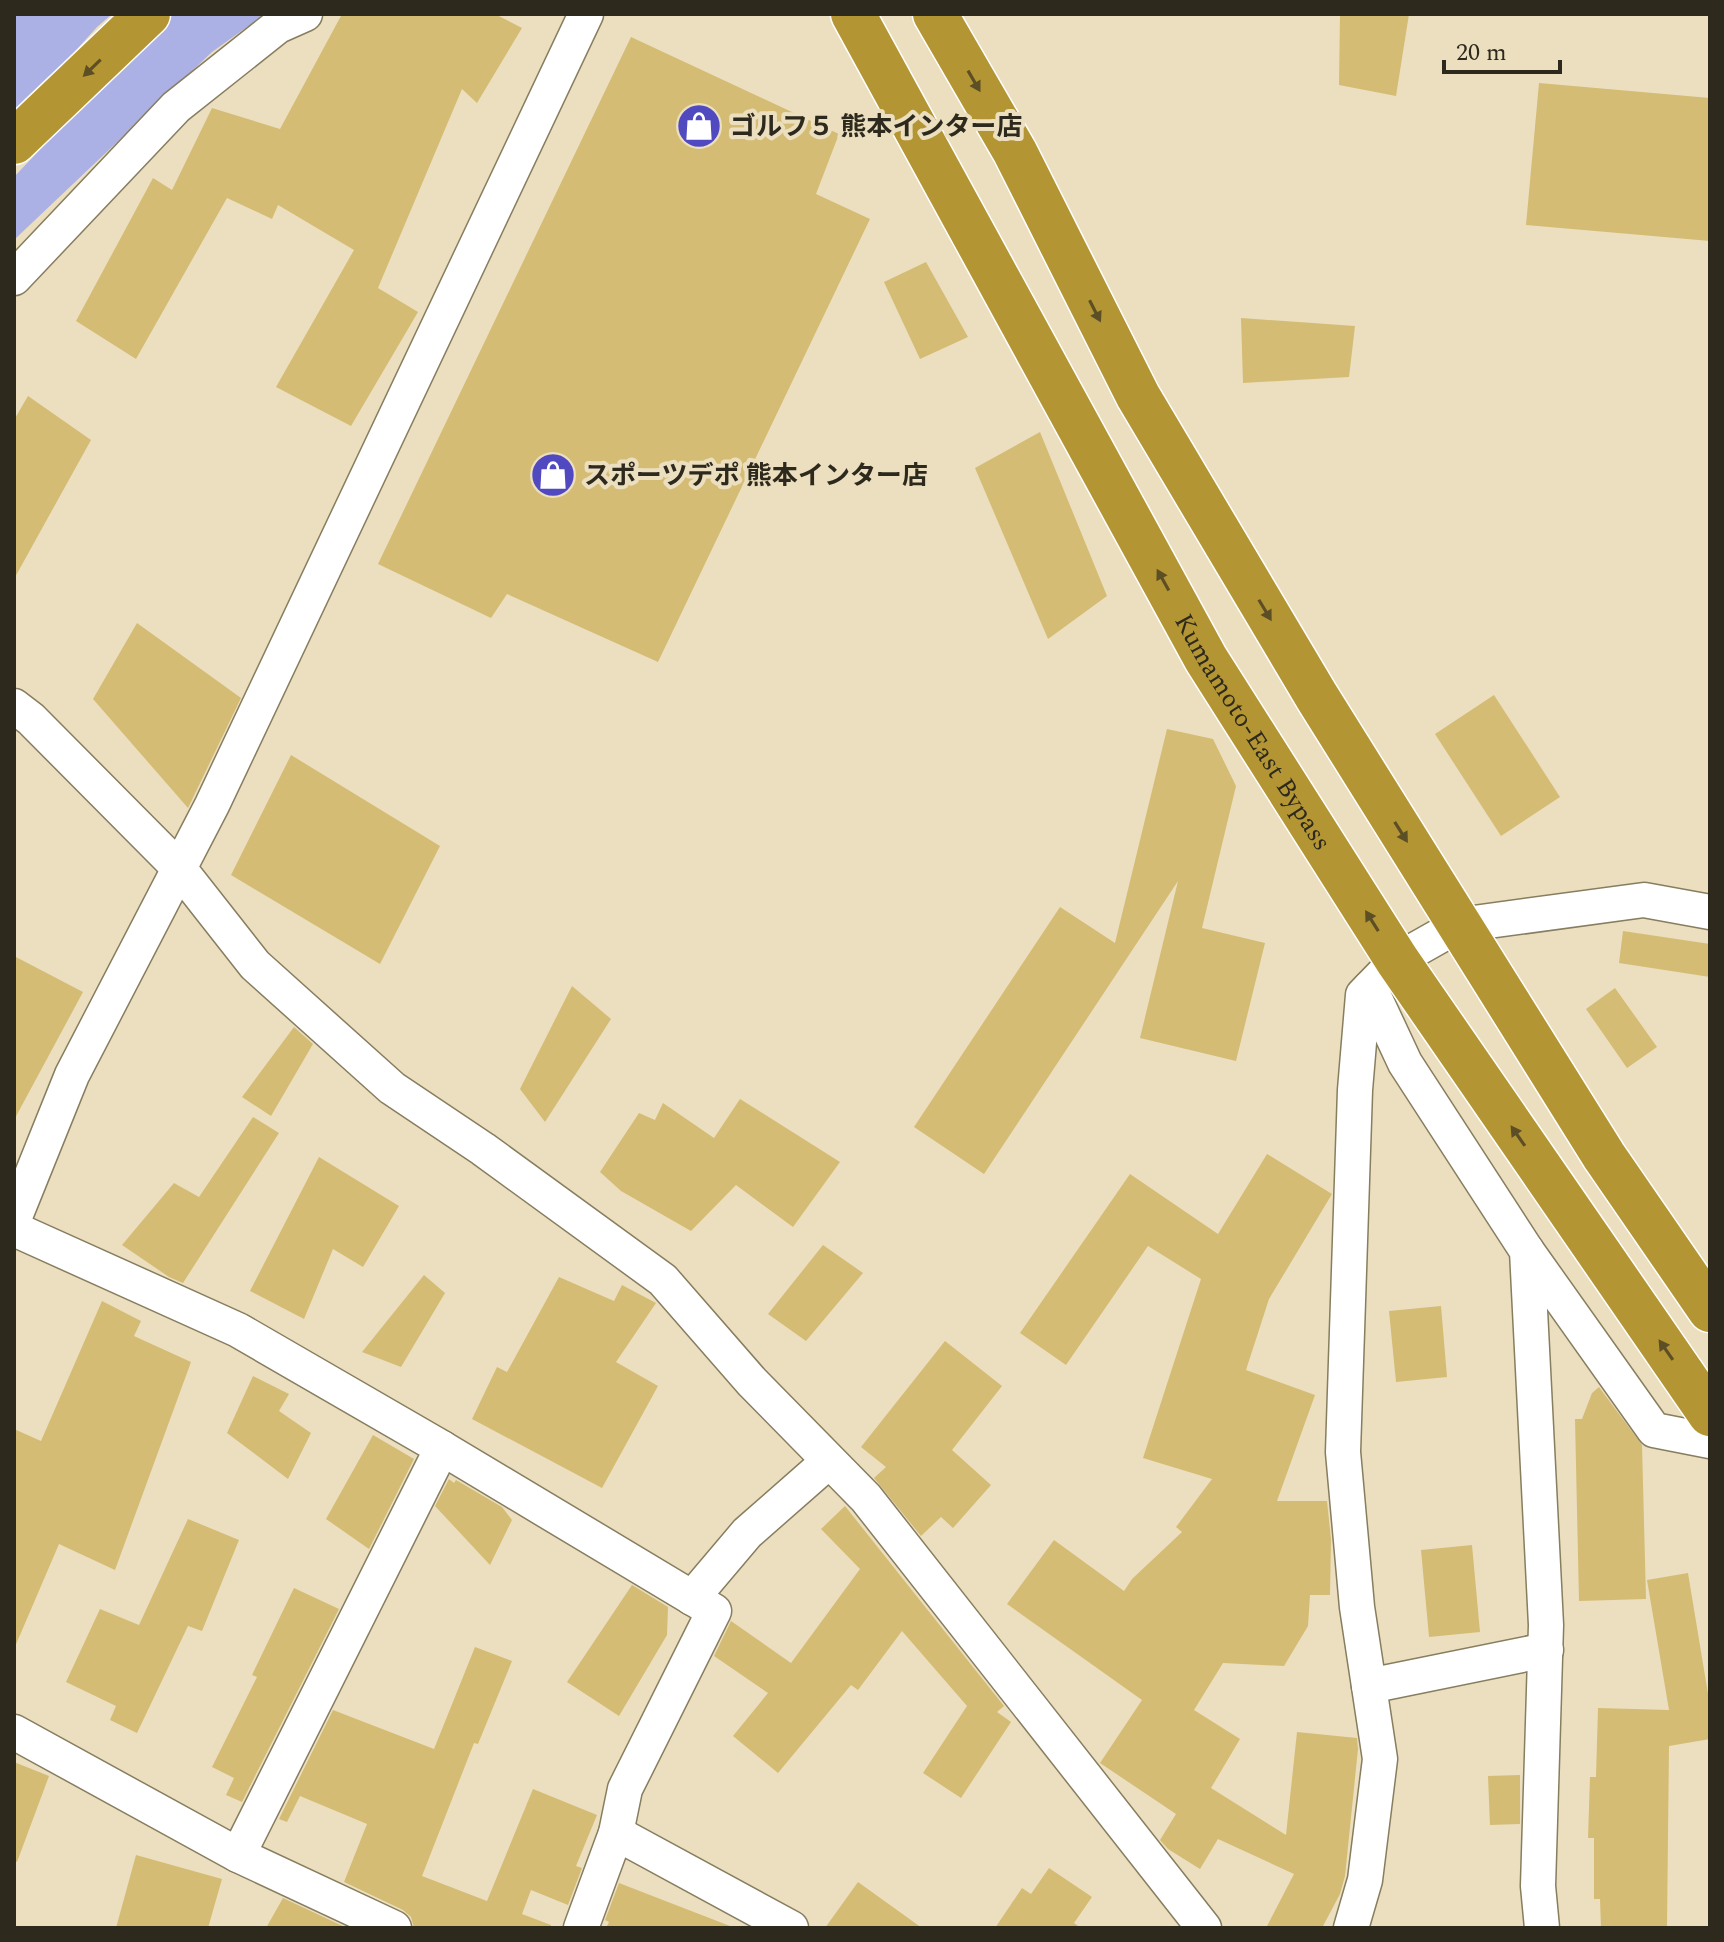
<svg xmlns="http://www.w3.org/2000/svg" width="1724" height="1942" font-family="Spectral,'Noto Sans JP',serif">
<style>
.green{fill:#abb1e5}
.building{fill:#d5bc74}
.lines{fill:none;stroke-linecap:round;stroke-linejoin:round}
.street-casing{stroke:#877d5f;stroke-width:37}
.highway-casing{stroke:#fff;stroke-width:47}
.street{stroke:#fff;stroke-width:34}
.highway{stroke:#b49533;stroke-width:44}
.oneway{fill:#5c4f25}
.labels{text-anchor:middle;stroke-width:8;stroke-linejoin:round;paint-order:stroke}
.poi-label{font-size:26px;font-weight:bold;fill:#2d291d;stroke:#ebdfbf;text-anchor:start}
.street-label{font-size:26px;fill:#2d291d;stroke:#ebdfbf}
</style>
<rect width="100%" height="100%" fill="#ebdfbf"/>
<!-- green -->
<g class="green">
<path d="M14 14H112L97 27 14 119Z"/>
<path d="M174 14H265L212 52 14 240V177L140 44Z"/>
</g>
<!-- building -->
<g class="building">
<path d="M342 14H495L522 28 477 103 462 89 378 288 418 312 351 426 276 387 354 250 278 205 272 219 227 198 136 359 76 321 153 178 172 190 212 108 280 129Z"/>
<path d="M1340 14H1409L1396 96 1339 85Z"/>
<path d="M631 37 839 134 816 194 870 219 658 662 507 594 491 618 378 564Z"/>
<path d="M1539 83 1710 98V241L1526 225Z"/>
<path d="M926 262 968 337 920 359 884 282Z"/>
<path d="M1241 318 1355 326 1349 377 1243 383Z"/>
<path d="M28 396 91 440 14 579V420Z"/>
<path d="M1040 432 1107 596 1048 639 975 468Z"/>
<path d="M137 623 241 698 188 808 93 699Z"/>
<path d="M1494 695 1560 797 1501 836 1435 734Z"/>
<path d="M1167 729 1213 739 1236 786 1202 928 1265 943 1236 1061 1140 1038 1178 881 984 1174 914 1127 1060 907 1115 943Z"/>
<path d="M291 755 440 846 380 964 231 875Z"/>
<path d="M1623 931 1710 944V977L1619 963Z"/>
<path d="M14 956 83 992 14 1120Z"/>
<path d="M572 986 611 1019 545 1122 520 1089Z"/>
<path d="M1615 988 1657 1047 1627 1068 1586 1009Z"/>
<path d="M294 1027 313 1044 271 1116 242 1097Z"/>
<path d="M740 1099 840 1162 793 1227 736 1185 691 1231 621 1191 600 1172 639 1113 655 1120 663 1103 714 1138Z"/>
<path d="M253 1117 279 1133 183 1283 169 1277 122 1245 174 1183 199 1197Z"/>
<path d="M1267 1154 1332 1194 1269 1299 1246 1370 1315 1395 1277 1501H1327L1331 1539 1330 1595H1310L1308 1626 1284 1666 1223 1663 1194 1710 1240 1739 1211 1788 1286 1835 1297 1732 1357 1738 1358 1749 1345 1876 1340 1894 1322 1928H1266L1294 1874 1218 1839 1200 1869 1168 1849 1160 1840 1176 1814 1100 1763 1142 1700 1007 1604 1054 1540 1124 1591 1132 1579 1182 1532 1176 1527 1212 1479 1143 1458 1201 1279 1148 1246 1066 1365 1020 1333 1130 1174 1218 1234Z"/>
<path d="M319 1157 399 1206 363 1267 333 1249 304 1319 250 1291Z"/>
<path d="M823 1245 863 1273 806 1341 768 1314Z"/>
<path d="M424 1275 445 1293 401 1367 362 1352Z"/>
<path d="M559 1277 614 1301 622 1285 656 1303 616 1362 658 1386 602 1488 472 1419 497 1367 507 1372Z"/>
<path d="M102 1301 141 1321 134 1336 191 1362 115 1570 59 1544 14 1649V1429L41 1441Z"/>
<path d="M1441 1306 1447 1377 1396 1382 1389 1311Z"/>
<path d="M945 1341 1002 1386 952 1450 991 1485 953 1528 941 1517 921 1536 874 1478 886 1467 861 1447Z"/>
<path d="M253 1376 289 1394 279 1411 311 1433 288 1479 227 1433Z"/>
<path d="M1599 1387 1642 1445 1646 1599 1579 1601 1575 1419H1582L1592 1393Z"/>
<path d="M373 1435 414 1459 369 1549 326 1519Z"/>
<path d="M449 1479 454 1483 456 1480 502 1507 512 1520 490 1565 435 1506Z"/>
<path d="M845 1506 1004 1706 997 1712 1011 1722 961 1798 923 1773 967 1706 902 1631 858 1690 851 1685 778 1773 733 1736 768 1693 714 1656 731 1621 791 1663 860 1569 821 1529Z"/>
<path d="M188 1519 239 1540 202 1631 188 1626 137 1733 110 1720 116 1706 66 1682 100 1609 139 1625Z"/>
<path d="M1472 1545 1480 1632 1429 1637 1421 1550Z"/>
<path d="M1688 1573 1710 1706V1739L1669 1746 1667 1928H1601L1600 1899H1594V1838H1588L1590 1777H1596L1598 1708 1669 1710 1647 1580Z"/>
<path d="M632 1585 668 1607 667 1635 619 1716 567 1682Z"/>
<path d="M294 1588 339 1609 242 1802 226 1795 234 1778 212 1767 257 1677 252 1675Z"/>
<path d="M475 1647 512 1661 478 1744 474 1743 422 1876 487 1901 533 1789 597 1815 576 1866 582 1868 568 1905 531 1890 522 1914 551 1925V1928H414L411 1917 403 1910 344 1882 367 1824 300 1796 287 1822 279 1819 333 1710 434 1749Z"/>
<path d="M14 1762 49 1776 17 1862 14 1861Z"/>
<path d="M1520 1775V1824L1490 1825 1488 1776Z"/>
<path d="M136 1855 222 1879 208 1928H116Z"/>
<path d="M1049 1868 1092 1897 1074 1923 1081 1928H995L1022 1888 1031 1894Z"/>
<path d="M858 1882 922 1928H825Z"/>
<path d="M619 1883 730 1926 729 1928H606L609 1922 605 1920Z"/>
<path d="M283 1898 347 1928H266Z"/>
</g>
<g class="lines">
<!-- street casing -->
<g class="street-casing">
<g id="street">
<path d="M14 278 176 107 278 26 305 14"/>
<path d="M14 706 31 719 178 867 255 965 392 1088 483 1149 663 1280 752 1382 866 1498 1204 1928"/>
<path d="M1370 988 1405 1063 1527 1251 1546 1625 1538 1886 1542 1928"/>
<path d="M14 1219 72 1075 212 805 586 14"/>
<path d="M14 1229 238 1330 442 1448 238 1855"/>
<path d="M1527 1251 1654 1430 1710 1441"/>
<path d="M442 1448 714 1611 625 1789 616 1833 581 1928"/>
<path d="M692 1598 747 1533 829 1461"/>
<path d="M1369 1686 1546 1650"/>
<path d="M14 1732 238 1855 394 1928"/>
<path d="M616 1833 791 1928"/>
<path d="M1351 1928 1365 1880 1380 1759 1357 1607 1343 1452 1355 1090 1363 995 1397 960 1459 925 1644 900 1710 912"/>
</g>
</g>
<!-- highway casing -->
<g class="highway-casing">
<g id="highway">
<path id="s1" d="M853 14 1206 659 1397 960 1710 1414"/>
<path d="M935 14 1015 152 1138 396 1317 697 1604 1156 1710 1310"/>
<path d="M14 142 148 14"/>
</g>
</g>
<!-- street -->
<use href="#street" class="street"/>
<!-- highway -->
<use href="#highway" class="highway"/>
</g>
<!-- one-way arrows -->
<defs><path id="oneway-solid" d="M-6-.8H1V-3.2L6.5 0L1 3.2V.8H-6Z" transform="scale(2)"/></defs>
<g class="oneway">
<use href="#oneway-solid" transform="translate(92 68) rotate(136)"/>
<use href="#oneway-solid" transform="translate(974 81) rotate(60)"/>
<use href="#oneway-solid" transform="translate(1095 311) rotate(63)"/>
<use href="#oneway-solid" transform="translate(1163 580) rotate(-119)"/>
<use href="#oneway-solid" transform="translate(1265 610) rotate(59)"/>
<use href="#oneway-solid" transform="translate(1401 832) rotate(58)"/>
<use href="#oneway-solid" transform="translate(1372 921) rotate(-122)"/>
<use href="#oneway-solid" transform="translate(1518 1136) rotate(-125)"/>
<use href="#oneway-solid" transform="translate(1666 1350) rotate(-125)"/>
</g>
<!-- icons -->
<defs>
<g id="shop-disc" transform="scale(2.3)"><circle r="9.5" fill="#5049c0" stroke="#ebdfbf"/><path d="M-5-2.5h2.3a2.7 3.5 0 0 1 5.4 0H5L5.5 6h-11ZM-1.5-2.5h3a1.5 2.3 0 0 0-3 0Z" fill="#fff"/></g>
</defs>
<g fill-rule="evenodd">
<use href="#shop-disc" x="699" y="126"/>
<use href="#shop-disc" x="553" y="475"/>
</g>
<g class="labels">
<!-- poi labels -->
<g class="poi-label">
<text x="730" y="135">ゴルフ５ 熊本インター店</text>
<text x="584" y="484">スポーツデポ 熊本インター店</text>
</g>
<!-- street labels -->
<g class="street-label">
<text dy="9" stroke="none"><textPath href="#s1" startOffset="822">Kumamoto-East Bypass</textPath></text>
</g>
</g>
<!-- border -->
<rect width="1724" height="1942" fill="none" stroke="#2d291d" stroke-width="32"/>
<!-- scale -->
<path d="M1444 60v12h116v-12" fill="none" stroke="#2d291d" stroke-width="4"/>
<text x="1456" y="60" font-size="24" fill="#2d291d" stroke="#ebdfbf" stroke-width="6" paint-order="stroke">20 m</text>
</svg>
